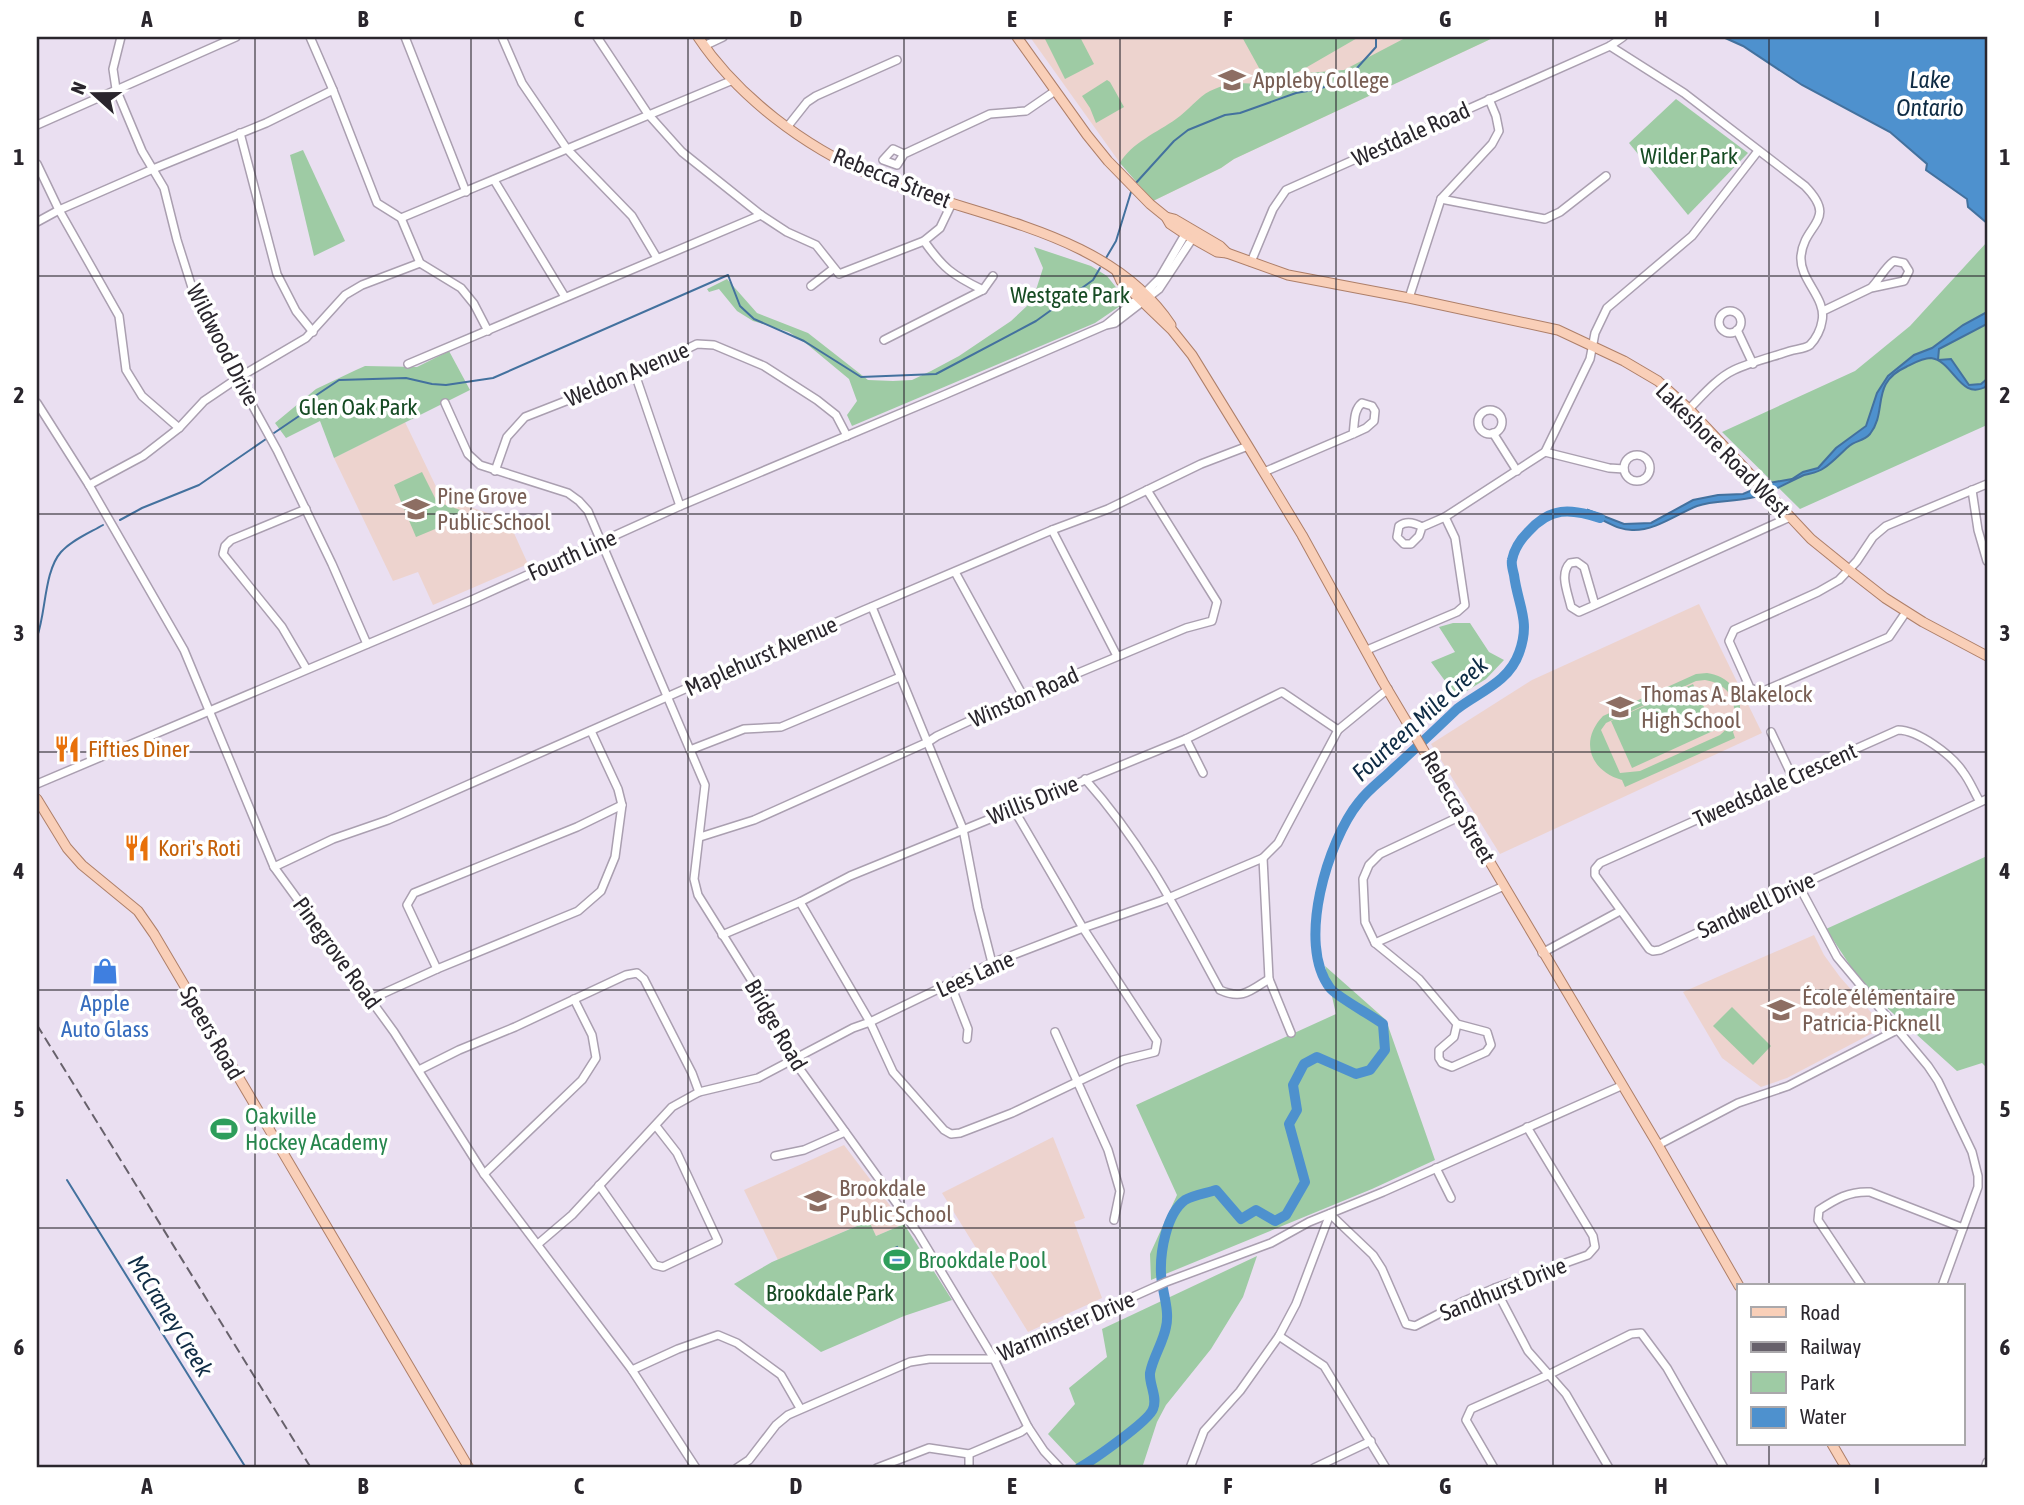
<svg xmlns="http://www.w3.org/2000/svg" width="2024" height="1505" font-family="'Asap Condensed',sans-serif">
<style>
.education{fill:#edd3ce}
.green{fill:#9ecba4;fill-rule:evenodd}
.water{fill:#4e91ce;stroke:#43719e;stroke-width:2}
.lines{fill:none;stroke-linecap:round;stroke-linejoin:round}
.stream{stroke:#43719e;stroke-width:2}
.river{stroke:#4e91ce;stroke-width:10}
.minor-casing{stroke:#aa9fb0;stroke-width:10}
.major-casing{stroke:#ae7f69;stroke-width:11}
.minor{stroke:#fff;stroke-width:7}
.major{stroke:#f9cfb8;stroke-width:9}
.rail{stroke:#67616b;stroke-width:2;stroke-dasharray:10 5;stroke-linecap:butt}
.grid{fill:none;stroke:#2a262d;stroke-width:2;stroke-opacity:0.55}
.labels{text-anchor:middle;stroke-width:7;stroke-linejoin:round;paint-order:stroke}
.education-label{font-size:23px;fill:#785e54;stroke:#fff;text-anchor:start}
.street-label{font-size:23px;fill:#2a262d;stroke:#fff}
.park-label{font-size:23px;fill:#164b23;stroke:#fff}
.food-label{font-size:23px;fill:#c56008;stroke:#fff;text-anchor:start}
.shop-label{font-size:23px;fill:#366cbe;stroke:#fff}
.leisure-label{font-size:23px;fill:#27864d;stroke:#fff;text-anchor:start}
.water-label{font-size:24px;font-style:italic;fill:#0e2b44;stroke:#fff}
.neatline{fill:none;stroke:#2a262d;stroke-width:2.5}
.grid-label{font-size:23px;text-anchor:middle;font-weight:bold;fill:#2a262d}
</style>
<rect width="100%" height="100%" fill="#eadff1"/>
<!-- education -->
<g class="education">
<path d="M1030 37H1495L1234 159 1221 168 1153 201 1120 163Z"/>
<path d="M405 422 441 497 508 520 528 564 433 605 418 572 393 581 334 458Z"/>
<path d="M1699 604 1762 733 1500 854 1431 744 1532 680Z"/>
<path d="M1814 935 1824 955 1840 977 1884 1027 1787 1078 1761 1087 1722 1058 1683 992Z"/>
<path d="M1053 1137 1085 1218 1074 1222 1102 1298 1028 1332 942 1193Z"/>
<path d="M844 1145 904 1224 876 1236 868 1221 778 1260 744 1190Z"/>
</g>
<!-- green -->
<g class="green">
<path d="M1044 37H1080L1094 64 1065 79Z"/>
<path d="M1242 37H1359L1295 74 1344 70 1407 37H1495L1234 159 1221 168 1153 201 1120 163C1131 143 1158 132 1176 119 1188 111 1198 97 1210 91 1229 81 1250 82 1269 86Z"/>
<path d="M1107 80 1110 82 1124 107 1096 123 1090 108 1082 96Z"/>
<path d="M1676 99 1748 153 1688 215 1629 143Z"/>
<path d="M303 150 345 241 314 256 290 155Z"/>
<path d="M1987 242V425L1800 509 1722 432 1855 371 1910 326Z"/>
<path d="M1034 247 1091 266 1107 276 1123 296 1120 306 1095 323 852 426 847 415 857 401 849 379 808 345 789 332 753 321 737 311 719 289 709 292 707 289 727 279 757 313 808 333 868 380 893 381 912 380 931 371 959 356 1011 321 1028 305 1035 293 1043 268Z"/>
<path d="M449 351 470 390 334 458 320 421 286 438 275 423 316 389 356 370 365 366 417 367Z"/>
<path d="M422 472 437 502 466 512 464 517 416 537 394 485Z"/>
<path d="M1453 623H1470L1489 652 1504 660 1486 679 1457 697 1431 662 1455 652 1439 627Z"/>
<path d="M1707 673C1739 678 1748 707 1733 732L1735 738 1625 787 1622 780C1590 771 1579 741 1603 716L1696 674ZM1705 680C1736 685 1744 715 1720 735L1640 771 1620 773 1601 730 1606 723 1696 681Z"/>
<path d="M1693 684 1715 730 1632 768 1611 721Z"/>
<path d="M1987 856V1065L1985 1066 1982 1063 1957 1071 1885 1006 1857 976 1826 929Z"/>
<path d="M1325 966 1386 1020 1435 1160 1372 1189 1151 1280 1150 1254 1177 1195 1136 1105 1336 1014Z"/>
<path d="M1732 1007 1771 1046 1753 1065 1713 1026Z"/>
<path d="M869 1221 876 1236 904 1224 952 1300 904 1316 821 1352 734 1284 772 1262Z"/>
<path d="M1257 1256 1243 1297 1211 1349 1166 1405 1157 1422 1142 1468H1080L1048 1434 1075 1404 1069 1388 1107 1357 1102 1329Z"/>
</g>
<!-- water -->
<g class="water">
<path d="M1723 37H1987V223L1968 207 1967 199 1926 170 1927 164 1890 132 1802 85 1743 46Z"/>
<path d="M1987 312V324L1939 349 1938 360 1951 359 1969 385 1981 384 1987 379V386C1960 402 1954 361 1931 358 1922 358 1914 363 1906 367 1870 383 1888 411 1870 434 1863 442 1855 440 1848 447 1840 454 1833 462 1824 468 1817 473 1811 473 1804 475 1786 483 1770 494 1750 498 1733 502 1714 500 1697 506 1677 514 1655 531 1632 530 1615 530 1604 518 1588 515V510L1624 524 1651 523 1693 500 1718 495 1743 494 1769 483 1792 479 1803 472 1818 468 1836 448 1866 426 1877 393 1888 376 1914 355 1932 348 1963 325Z"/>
<path d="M897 1247 907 1268 896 1272 887 1252Z"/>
</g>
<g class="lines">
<!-- stream -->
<g class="stream">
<path d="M1135 184 1174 141 1188 130 1225 115 1240 113 1296 93 1319 89 1348 78 1376 47V37"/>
<path d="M1106 258 1116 241 1131 192"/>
<path d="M274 433 305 412 312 398 339 380 406 378 432 384 446 385 493 378 728 275 740 306 754 319 804 341 861 377 936 374 1036 321 1093 280 1100 268"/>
<path d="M120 520 142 508 199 485 266 439"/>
<path d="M37 637C46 613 44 571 61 552 72 540 89 533 103 525"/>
<path d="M67 1180 246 1468"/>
</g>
<!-- river -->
<path class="river" d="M1079 1468C1093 1460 1149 1421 1153 1409 1158 1397 1149 1385 1150 1373 1153 1357 1163 1343 1166 1327 1170 1310 1162 1292 1161 1274 1160 1253 1166 1214 1185 1200 1193 1195 1207 1193 1216 1190L1241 1219 1256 1210 1275 1221 1286 1215 1305 1182 1289 1124 1297 1110 1293 1085 1304 1064 1317 1057 1356 1074 1370 1070 1385 1050 1383 1024C1371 1015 1337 997 1330 988 1296 944 1328 840 1359 802 1369 789 1383 779 1394 768 1415 749 1436 729 1457 709 1479 692 1509 682 1519 653 1531 621 1518 606 1514 575 1513 571 1511 564 1512 560 1514 550 1521 539 1528 532 1550 507 1570 508 1600 518"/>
<!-- minor casing -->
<g class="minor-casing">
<g id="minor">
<path d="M121 37 113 69 116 89 142 151 164 188 177 240 195 297 211 330 277 450 332 564 367 644"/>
<path d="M310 37 333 90 377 203 401 218 420 263 461 288 474 304 488 331"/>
<path d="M405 37 466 192"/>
<path d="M502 37 522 83 567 149 632 216 657 258"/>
<path d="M597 37 648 114 682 152 761 215 787 232 816 245 839 274 924 241 940 228 952 203"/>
<path d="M704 46 723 37"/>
<path d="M1610 46 1684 93 1805 186C1839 221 1804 223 1801 256 1799 280 1827 298 1822 321 1821 329 1816 339 1810 345 1805 349 1796 349 1790 351 1772 357 1751 362 1734 370 1717 378 1702 396 1689 409"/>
<path d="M37 125 236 37"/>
<path d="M788 126 807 102 816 96 897 60"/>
<path d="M240 133 277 274 296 311 313 332"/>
<path d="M904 154 893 149 883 160 897 165 904 154 990 114 1026 111 1055 91"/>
<path d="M37 164 59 210 119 316 126 370 142 396 179 428"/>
<path d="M494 180 565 297"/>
<path d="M1441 199 1545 219 1560 212 1606 176"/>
<path d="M401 218 733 80"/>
<path d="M37 222 59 210 153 169 266 123 333 90"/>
<path d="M924 241C943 268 952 275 983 290"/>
<path d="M1251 262 1273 209 1286 190 1610 46 1623 37"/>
<path d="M811 286 833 269"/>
<path d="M1409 298 1441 199 1492 144 1499 131 1496 116 1489 99"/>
<path d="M1823 311 1871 288 1904 281 1909 271 1904 263 1894 261C1884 268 1880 279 1871 288"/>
<circle cx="1730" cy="322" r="11"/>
<path d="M1107 324 1145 293 1159 279 1187 231"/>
<path d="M1737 330 1753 364"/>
<path d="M884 340 983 290 993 276"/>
<path d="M408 364 761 215"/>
<path d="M635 374 680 506"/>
<path d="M37 403 89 485 184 650 274 867 394 1032 484 1174 632 1370 696 1468"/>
<path d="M445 403 468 454 480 465 568 493 579 501 588 511 705 785 694 879 698 895 760 994 794 1061 918 1233 994 1359 1028 1427 1044 1451 1060 1468"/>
<circle cx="1490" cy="422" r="12"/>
<path d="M1493 433 1517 471"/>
<path d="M1545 452 1609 468 1624 469"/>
<circle cx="1637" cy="468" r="13"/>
<path d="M495 471 507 437 525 417 635 374 697 344 714 345 764 366 817 400 836 415 847 436"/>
<path d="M1264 472 1353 434 1366 428 1374 421 1375 411 1372 406 1362 403C1353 410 1355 423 1353 434"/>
<path d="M89 485 143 456 179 428 204 401 238 378 306 338 345 295 362 285 420 263"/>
<path d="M1972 490 1978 530 1987 561"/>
<path d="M306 509 231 540 225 546 223 554 282 627 306 668"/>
<path d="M1422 527C1415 523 1407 520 1399 526L1397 537 1404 544H1411L1419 536 1422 527 1445 517 1545 452 1590 359 1595 333 1607 308 1692 236 1758 151"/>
<path d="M1052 530 1117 656"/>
<path d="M955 572 1023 696"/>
<path d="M1595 605 1584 567 1577 562 1570 563C1559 574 1568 593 1571 607L1579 612 1595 605 1790 517"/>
<path d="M872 607 963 829 978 908 992 963"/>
<path d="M1906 612 1889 637 1761 692 1750 688 1729 641 1734 630 1818 592 1839 580 1857 561 1873 537 1886 526 1987 484"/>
<path d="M1367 650 1457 612 1465 605 1455 538 1445 517"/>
<path d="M1771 732 1792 776"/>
<path d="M1186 739 1203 773"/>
<path d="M690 750 744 729 781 727 900 677"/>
<path d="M1085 779C1144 845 1178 913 1220 990 1242 1000 1250 991 1269 979"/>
<path d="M37 784 474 599 680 506 944 395 1106 325 1115 323 1159 289 1194 236"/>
<path d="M1980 802C1974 792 1970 781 1963 772 1952 755 1918 730 1898 730L1600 863 1595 869V875L1649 949 1653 951 1660 950 1987 799"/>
<path d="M700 837 754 820 928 742 937 736 1023 696 1186 628 1212 621 1217 602 1147 490"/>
<path d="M1263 858 1269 979 1291 1033"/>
<path d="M274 867 333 839 388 820 864 610 1052 530 1108 509 1201 464 1248 446"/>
<path d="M1799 886 1837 957 1928 1066 1938 1081 1972 1152 1978 1176V1187L1942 1286"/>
<path d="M800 902 870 1022 893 1072 944 1130 951 1134 960 1133 1012 1113 1123 1060 1155 1052 1157 1041 1083 928 1013 808"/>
<path d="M722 935 800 902 850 876 1186 739 1282 692 1338 730"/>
<path d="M1375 943 1504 886"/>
<path d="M1542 953 1620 911"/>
<path d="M437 969 407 905 414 893 577 827 622 805"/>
<path d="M950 983 968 1029 967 1039"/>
<path d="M371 999 437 969 578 911 601 891 615 857 622 805 618 789 591 731"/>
<path d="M1457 1024 1454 1037 1439 1050V1058L1442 1063 1452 1067 1486 1052 1491 1045 1487 1032 1457 1024 1419 979 1375 943 1365 922 1363 879 1369 865 1380 854 1463 815"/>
<path d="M1055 1032 1108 1150 1120 1191 1114 1220"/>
<path d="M419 1070 459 1050 515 1027 626 975 637 973 644 979 692 1073 699 1092"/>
<path d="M1658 1145 1738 1103 1788 1086 1897 1030"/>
<path d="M775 1156 804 1150 845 1132"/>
<path d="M1436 1168 1451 1198"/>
<path d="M484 1174 582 1080 596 1058 592 1035 574 999"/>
<path d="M599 1185 655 1265 663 1267 718 1241 677 1153 656 1126"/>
<path d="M1330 1214 1373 1255 1382 1269 1406 1324 1415 1326 1464 1301 1495 1288 1588 1255 1595 1247 1593 1236 1527 1127"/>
<path d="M538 1244 572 1215 672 1107 699 1092 758 1078 853 1028 870 1022 992 963 1083 928 1161 901 1263 858 1278 843 1338 730 1388 689"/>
<path d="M1862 1286 1818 1220 1819 1210C1836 1199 1849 1191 1870 1192L1963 1228"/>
<path d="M1495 1288 1528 1351 1566 1394 1609 1468"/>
<path d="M1279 1336 1324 1366 1386 1468"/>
<path d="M632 1370 678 1349 718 1335 737 1343 781 1375 800 1408"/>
<path d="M969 1454V1468"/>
<path d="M737 1468 749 1460 776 1425 788 1415 910 1362 929 1359H994L1166 1282 1271 1243 1309 1222 1383 1192 1621 1086"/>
<path d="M877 1468 929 1448 969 1454 1021 1432 1028 1427"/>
<path d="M1190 1468 1204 1431 1240 1391 1279 1336 1296 1304 1330 1214"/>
<path d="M1314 1468 1371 1441"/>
<path d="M1494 1468 1466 1420 1471 1409 1548 1375 1631 1334 1641 1333 1667 1368 1724 1468"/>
<path d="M1985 1468 1987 1462"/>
</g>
</g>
<!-- major casing -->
<g class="major-casing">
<g id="major">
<path d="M698 37C738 97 805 147 871 175 970 218 1107 228 1171 325"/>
<path d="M1017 37 1087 135 1108 161 1150 204 1166 217 1170 224 1185 234 1217 252 1227 253 1288 275 1409 298 1558 330 1624 361 1658 381 1689 409 1811 539 1853 573 1885 598 1923 622 1987 656"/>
<path d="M1166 217 1174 219 1220 246 1227 253"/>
<path d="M1117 272 1121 281 1172 330 1192 355 1248 446 1302 535 1383 682 1658 1145 1739 1286"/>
<path d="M37 799 67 848 82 865 138 911 154 934 469 1468"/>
<path d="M1832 1444 1846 1468"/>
</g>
</g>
<!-- minor -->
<use href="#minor" class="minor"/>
<!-- major -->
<use href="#major" class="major"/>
<!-- rail -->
<path class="rail" d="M37 1025 311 1468"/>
</g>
<!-- grid -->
<path class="grid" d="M255 37V1468M471 37V1468M688 37V1468M904 37V1468M1120 37V1468M1336 37V1468M1553 37V1468M1769 37V1286M37 276H1987M37 514H1987M37 752H1987M37 990H1987M37 1228H1987M1769 1444V1468"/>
<!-- icons -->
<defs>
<g id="school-bare" transform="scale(2.1)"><path d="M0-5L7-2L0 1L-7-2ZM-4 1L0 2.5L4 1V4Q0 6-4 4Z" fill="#8d6e63" stroke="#fff" stroke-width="2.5" paint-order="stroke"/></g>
<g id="restaurant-bare" transform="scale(2.1)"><path d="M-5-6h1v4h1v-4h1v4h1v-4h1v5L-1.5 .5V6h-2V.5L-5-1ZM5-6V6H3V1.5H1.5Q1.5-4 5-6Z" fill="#e8710a" stroke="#fff" stroke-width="2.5" paint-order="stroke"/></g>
<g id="shop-bare" transform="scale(2.1)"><path d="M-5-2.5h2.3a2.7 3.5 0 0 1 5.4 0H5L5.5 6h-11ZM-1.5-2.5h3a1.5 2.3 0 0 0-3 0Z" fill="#3f7fe0" stroke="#fff" stroke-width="2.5" paint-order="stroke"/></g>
<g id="stadium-bare" transform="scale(2.1)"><path d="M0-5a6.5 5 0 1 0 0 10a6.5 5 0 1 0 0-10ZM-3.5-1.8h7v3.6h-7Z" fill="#2e9e5b" stroke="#fff" stroke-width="2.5" paint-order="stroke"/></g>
</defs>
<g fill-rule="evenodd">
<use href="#school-bare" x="1232" y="80"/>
<use href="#school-bare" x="416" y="509"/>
<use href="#school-bare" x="1620" y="707"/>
<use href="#restaurant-bare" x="67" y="749"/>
<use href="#restaurant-bare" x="137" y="848"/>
<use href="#shop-bare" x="105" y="971"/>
<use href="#school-bare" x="1781" y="1010"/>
<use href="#stadium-bare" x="224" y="1129"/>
<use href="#school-bare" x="818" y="1201"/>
<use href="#stadium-bare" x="897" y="1260"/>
</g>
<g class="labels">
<!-- education labels -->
<g class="education-label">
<text x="1253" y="88">Appleby College</text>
<text x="437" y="504">Pine Grove<tspan x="437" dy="26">Public School</tspan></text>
<text x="1641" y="702">Thomas A. Blakelock<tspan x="1641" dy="26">High School</tspan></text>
<text x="1802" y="1005">École élémentaire<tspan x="1802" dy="26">Patricia-Picknell</tspan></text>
<text x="839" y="1196">Brookdale<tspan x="839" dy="26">Public School</tspan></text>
</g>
<!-- street labels -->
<g class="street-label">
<text transform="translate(1411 134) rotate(-24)" y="8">Westdale Road</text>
<text transform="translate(892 178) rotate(22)" y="8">Rebecca Street</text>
<text transform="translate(223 345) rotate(63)" y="8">Wildwood Drive</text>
<text transform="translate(627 374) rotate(-23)" y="8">Weldon Avenue</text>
<text transform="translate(1723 450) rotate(45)" y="8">Lakeshore Road West</text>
<text transform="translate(572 555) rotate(-24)" y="8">Fourth Line</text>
<text transform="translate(761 656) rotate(-24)" y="8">Maplehurst Avenue</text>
<text transform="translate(1024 697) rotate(-24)" y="8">Winston Road</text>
<text transform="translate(1775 785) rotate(-24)" y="8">Tweedsdale Crescent</text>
<text transform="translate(1033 800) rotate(-22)" y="8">Willis Drive</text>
<text transform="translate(1458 807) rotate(60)" y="8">Rebecca Street</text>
<text transform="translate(1756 905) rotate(-25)" y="8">Sandwell Drive</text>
<text transform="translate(337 953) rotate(54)" y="8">Pinegrove Road</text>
<text transform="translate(975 974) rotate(-24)" y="8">Lees Lane</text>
<text transform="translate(776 1025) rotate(60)" y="8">Bridge Road</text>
<text transform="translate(212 1033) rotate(60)" y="8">Speers Road</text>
<text transform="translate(1503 1289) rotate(-22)" y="8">Sandhurst Drive</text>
<text transform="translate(1066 1326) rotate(-23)" y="8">Warminster Drive</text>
</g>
<!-- park labels -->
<g class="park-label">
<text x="1689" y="164">Wilder Park</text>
<text x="1070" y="303">Westgate Park</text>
<text x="358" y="415">Glen Oak Park</text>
<text x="830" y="1301">Brookdale Park</text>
</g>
<!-- food labels -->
<g class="food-label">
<text x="88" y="757">Fifties Diner</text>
<text x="158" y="856">Kori's Roti</text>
</g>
<!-- shop labels -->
<g class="shop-label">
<text x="105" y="1011">Apple<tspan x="105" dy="26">Auto Glass</tspan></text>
</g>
<!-- leisure labels -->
<g class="leisure-label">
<text x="245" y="1124">Oakville<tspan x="245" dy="26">Hockey Academy</tspan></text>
<text x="918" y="1268">Brookdale Pool</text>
</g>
<!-- water labels -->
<g class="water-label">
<text x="1930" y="88">Lake<tspan x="1930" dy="28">Ontario</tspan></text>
<text transform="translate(1420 719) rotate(-42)" y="8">Fourteen Mile Creek</text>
<text transform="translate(170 1316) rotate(58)" y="8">McCraney Creek</text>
</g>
</g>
<!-- border -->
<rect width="2024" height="1505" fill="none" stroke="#ffffff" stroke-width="77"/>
<!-- legend -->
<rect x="1737" y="1284" width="228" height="161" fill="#ffffff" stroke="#aaa8ab" stroke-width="2"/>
<rect x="1751" y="1307" width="35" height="10" fill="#f9cfb8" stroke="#aaa8ab" stroke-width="2"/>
<text x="1800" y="1320" font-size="21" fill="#2a262d">Road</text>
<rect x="1751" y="1342" width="35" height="10" fill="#67616b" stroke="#aaa8ab" stroke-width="2"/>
<text x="1800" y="1354" font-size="21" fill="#2a262d">Railway</text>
<rect x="1751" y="1372" width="35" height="21" fill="#9ecba4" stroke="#aaa8ab" stroke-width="2"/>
<text x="1800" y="1390" font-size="21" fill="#2a262d">Park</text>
<rect x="1751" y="1407" width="35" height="21" fill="#4e91ce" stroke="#aaa8ab" stroke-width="2"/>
<text x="1800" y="1424" font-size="21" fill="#2a262d">Water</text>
<!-- north arrow -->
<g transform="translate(94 94) rotate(291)" stroke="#ffffff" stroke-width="5" paint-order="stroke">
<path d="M0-5L12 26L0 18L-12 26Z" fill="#2a262d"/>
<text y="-10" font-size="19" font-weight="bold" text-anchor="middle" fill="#2a262d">N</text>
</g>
<rect x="38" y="38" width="1948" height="1428" class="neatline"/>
<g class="grid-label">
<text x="147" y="27">A</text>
<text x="363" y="27">B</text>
<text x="579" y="27">C</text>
<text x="796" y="27">D</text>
<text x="1012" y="27">E</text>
<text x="1228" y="27">F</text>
<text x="1445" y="27">G</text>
<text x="1661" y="27">H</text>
<text x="1877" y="27">I</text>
<text x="19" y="165">1</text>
<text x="2005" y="165">1</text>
<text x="19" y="403">2</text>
<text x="2005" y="403">2</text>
<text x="19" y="641">3</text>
<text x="2005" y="641">3</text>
<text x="19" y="879">4</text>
<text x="2005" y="879">4</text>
<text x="19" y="1117">5</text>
<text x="2005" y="1117">5</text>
<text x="19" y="1355">6</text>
<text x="2005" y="1355">6</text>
<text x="147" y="1494">A</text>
<text x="363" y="1494">B</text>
<text x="579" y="1494">C</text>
<text x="796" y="1494">D</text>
<text x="1012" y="1494">E</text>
<text x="1228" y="1494">F</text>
<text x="1445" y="1494">G</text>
<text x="1661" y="1494">H</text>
<text x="1877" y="1494">I</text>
</g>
</svg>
